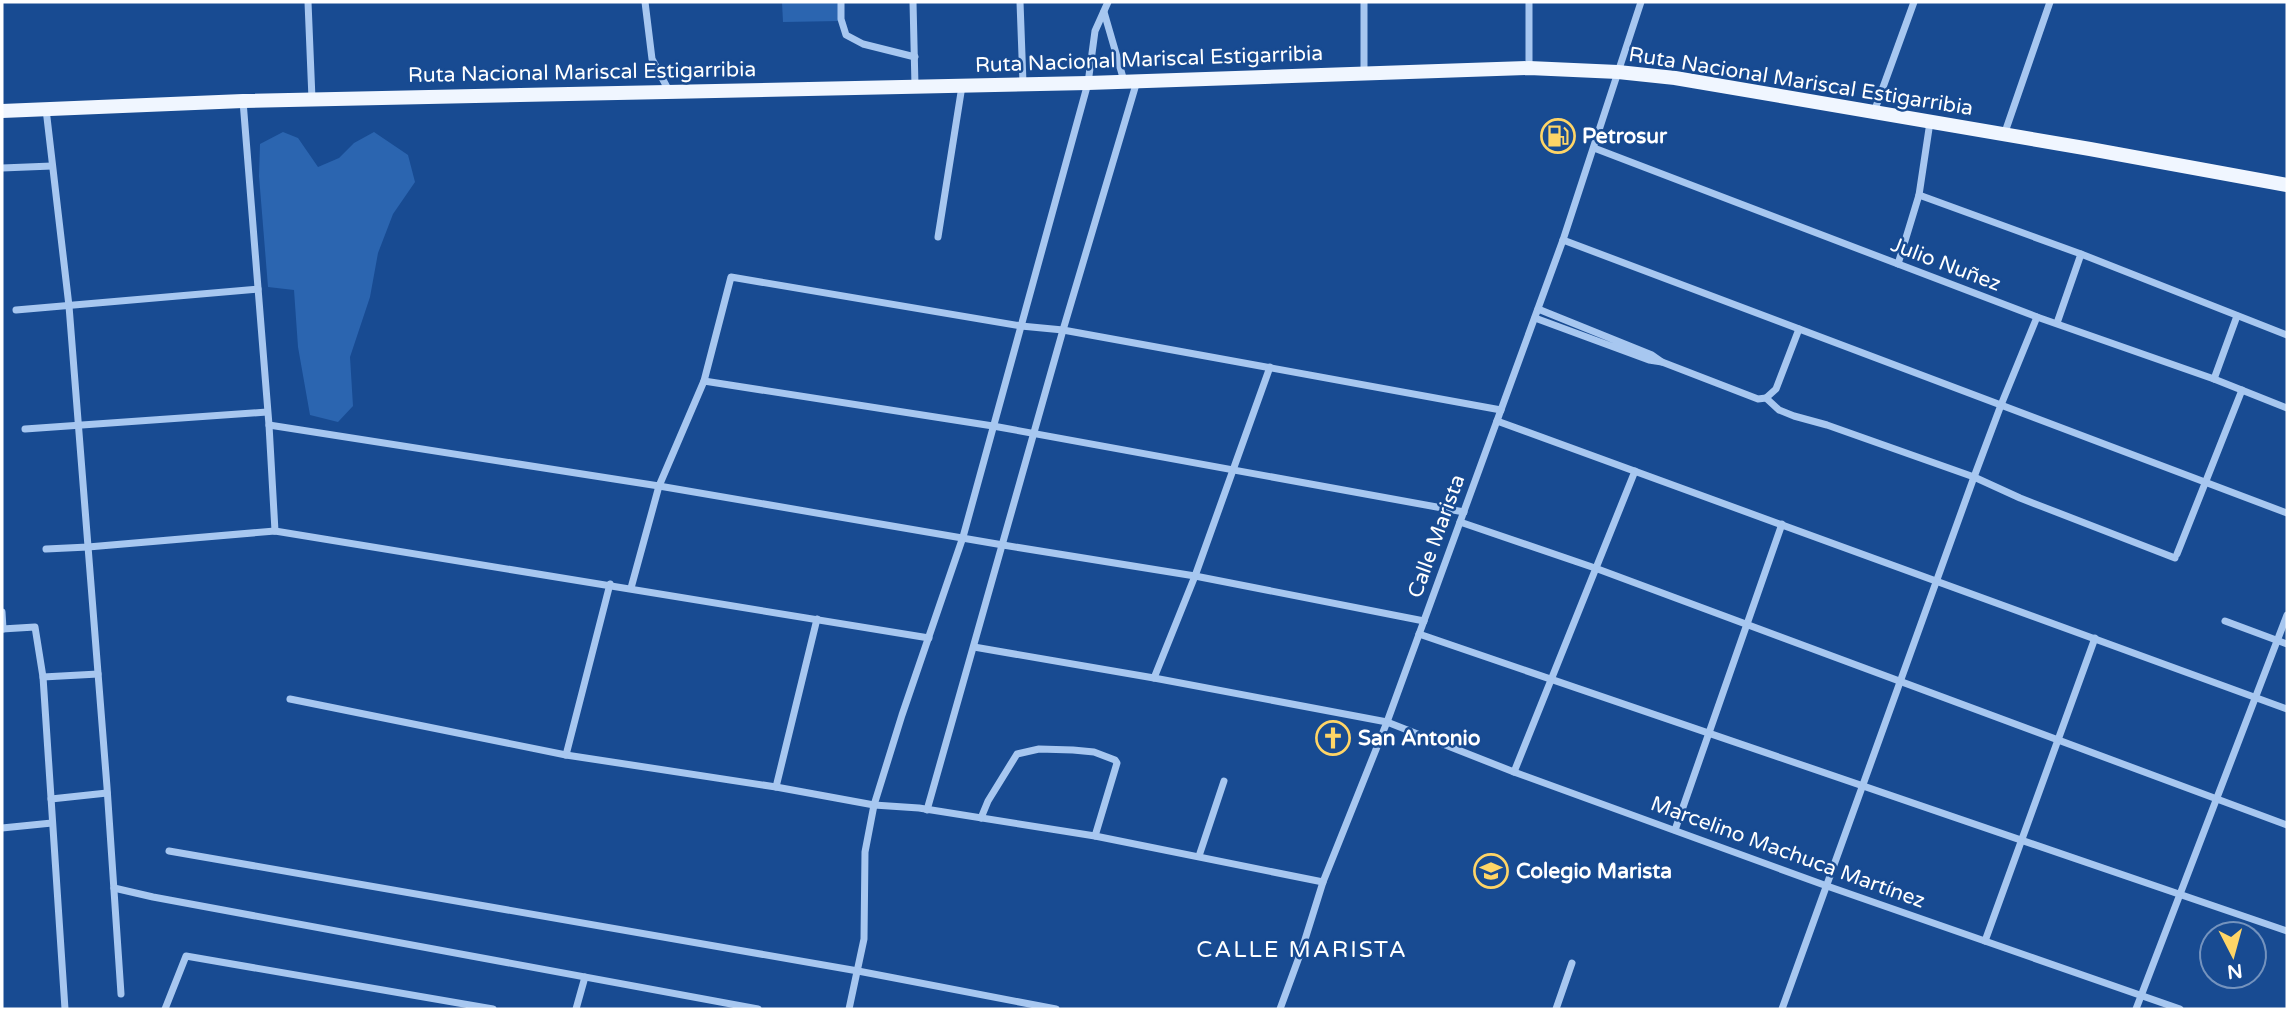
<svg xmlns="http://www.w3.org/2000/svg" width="2289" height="1011" font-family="'Varela Round',sans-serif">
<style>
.green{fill:#2b65b0}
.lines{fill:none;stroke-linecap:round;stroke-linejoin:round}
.street{stroke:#a7c7f0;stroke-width:7}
.primary{stroke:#f0f6ff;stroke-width:14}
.labels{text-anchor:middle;stroke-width:5;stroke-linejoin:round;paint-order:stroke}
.street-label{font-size:21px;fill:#fff;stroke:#184b92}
.poi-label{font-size:21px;font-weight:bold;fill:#fff;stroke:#184b92;text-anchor:start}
.neighbourhood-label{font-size:23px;letter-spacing:2px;fill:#fff;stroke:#184b92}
</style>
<rect width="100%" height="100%" fill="#184b92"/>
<!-- green -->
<g class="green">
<path d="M782 2H840V21L783 22Z"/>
<path d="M283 132 298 138 318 167 339 158 354 143 374 132 408 155 415 182 393 214 378 253 370 297 350 357 353 406 338 422 310 415 298 347 294 290 268 287 259 176 260 144Z"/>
</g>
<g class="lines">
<!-- street -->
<g class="street">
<path d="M308 2 312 99"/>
<path d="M645 2 652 59 669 91"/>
<path d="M841 2V19L846 35 863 44 915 57"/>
<path d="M913 2 915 86"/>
<path d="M1020 2 1023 83"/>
<path d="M1364 2V73"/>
<path d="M1529 2V68"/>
<path d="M1104 12 1124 81"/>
<path d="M243 101 269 425 275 531"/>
<path d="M46 109 69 306 107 787 121 994"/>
<path d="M1874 112 1914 2"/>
<path d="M2004 135 2050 2"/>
<path d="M1594 148 2037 317 2214 379 2287 408"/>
<path d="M2 168 52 166"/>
<path d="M1919 195 2081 254 2287 335"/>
<path d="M938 237 962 86"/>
<path d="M1563 240 2287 513"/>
<path d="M1898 264 1919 195 1930 122"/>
<path d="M16 310 258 289"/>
<path d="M1535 318 1649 360 1662 362 1652 355 1538 309"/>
<path d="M2057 323 2081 254"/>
<path d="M1662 362 1758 399 1766 398 1776 389 1799 329"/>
<path d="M2214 379 2237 316"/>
<path d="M704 381 993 426 1464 512"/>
<path d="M1766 398 1779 410 1794 416 1827 425 1974 477 2020 498 2175 558"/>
<path d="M1497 421 2287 709"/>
<path d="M269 425 659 486 1003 545 1195 576 1424 621"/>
<path d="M25 429 267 412"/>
<path d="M1460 522 1595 568 2287 825"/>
<path d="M46 549 88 547 275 531 929 638"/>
<path d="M2177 554 2242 390"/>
<path d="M631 588 659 486 704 381 731 277 1021 326 1063 330 1501 410"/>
<path d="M2 612 3 629"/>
<path d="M2225 621 2287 644"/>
<path d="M2 629 35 627 43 677 65 1009"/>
<path d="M1419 634 2287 931"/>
<path d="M974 647 1154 678 1387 722 1514 772 1827 886 2180 1009"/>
<path d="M43 677 98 674"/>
<path d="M1154 678 1195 576 1270 367"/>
<path d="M290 699 566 755 776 787 874 805 919 808 1095 836 1323 882"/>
<path d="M566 755 610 584"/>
<path d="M1514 772 1635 471"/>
<path d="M776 787 817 619"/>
<path d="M51 799 107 793"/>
<path d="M927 810 1063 330 1137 81"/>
<path d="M981 818 988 801 1017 754 1039 749 1073 750 1094 752 1115 760 1117 763 1095 836"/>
<path d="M2 828 52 823"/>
<path d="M1675 830 1782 524"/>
<path d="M169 851 858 971 1056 1009"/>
<path d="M1199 856 1224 781"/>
<path d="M114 888 153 897 758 1009"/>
<path d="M1985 941 2095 638"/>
<path d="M165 1009 186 956 493 1009"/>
<path d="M576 1009 585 977"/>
<path d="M849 1009 864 939 865 852 874 805 902 715 963 537 1088 83 1095 31 1108 2"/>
<path d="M1280 1009 1302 949 1323 882 1387 722 1563 240 1641 2"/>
<path d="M1556 1009 1572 963"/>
<path d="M1782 1009 1974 477 2001 405 2037 317"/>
<path d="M2136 1009 2287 615"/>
</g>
<!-- primary -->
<path class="primary" d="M2 111 243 101 1088 83 1529 68 1618 72 1675 78 2090 149 2287 185"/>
</g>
<!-- icons -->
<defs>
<g id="fuel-ring" transform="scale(1.75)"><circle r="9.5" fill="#184b92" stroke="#ffd566" stroke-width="1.5"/><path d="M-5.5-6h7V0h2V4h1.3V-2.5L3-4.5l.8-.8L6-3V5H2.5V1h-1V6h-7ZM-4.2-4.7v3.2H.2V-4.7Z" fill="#ffd566"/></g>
<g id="church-ring" transform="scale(1.75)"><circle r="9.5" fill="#184b92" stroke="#ffd566" stroke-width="1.5"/><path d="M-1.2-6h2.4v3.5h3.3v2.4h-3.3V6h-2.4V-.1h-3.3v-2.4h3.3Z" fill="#ffd566"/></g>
<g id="school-ring" transform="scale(1.75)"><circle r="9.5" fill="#184b92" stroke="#ffd566" stroke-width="1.5"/><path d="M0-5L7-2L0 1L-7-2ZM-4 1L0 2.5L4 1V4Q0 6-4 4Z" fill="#ffd566"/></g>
</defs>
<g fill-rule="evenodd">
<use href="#fuel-ring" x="1558" y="136"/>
<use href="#church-ring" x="1333" y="738"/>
<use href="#school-ring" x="1491" y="871"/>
</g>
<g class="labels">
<!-- street labels -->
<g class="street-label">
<text transform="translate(1149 59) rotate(-2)" y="7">Ruta Nacional Mariscal Estigarribia</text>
<text transform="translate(582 72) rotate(-1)" y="7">Ruta Nacional Mariscal Estigarribia</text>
<text transform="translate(1801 81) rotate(9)" y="7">Ruta Nacional Mariscal Estigarribia</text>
<text transform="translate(1946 264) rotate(21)" y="7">Julio Nuñez</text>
<text transform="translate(1436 536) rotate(-70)" y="7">Calle Marista</text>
<text transform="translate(1788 852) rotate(20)" y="7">Marcelino Machuca Martínez</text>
</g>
<!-- poi labels -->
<g class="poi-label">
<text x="1582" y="143">Petrosur</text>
<text x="1358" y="745">San Antonio</text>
<text x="1516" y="878">Colegio Marista</text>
</g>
<!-- neighbourhood labels -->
<g class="neighbourhood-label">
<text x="1302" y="957">CALLE MARISTA</text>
</g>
</g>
<!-- border -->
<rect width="2289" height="1011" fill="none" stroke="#ffffff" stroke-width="7"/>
<!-- north arrow -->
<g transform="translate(2233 955) rotate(174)"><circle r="33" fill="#184b92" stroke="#7493be" stroke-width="2"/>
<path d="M0-5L12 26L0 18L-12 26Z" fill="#ffd566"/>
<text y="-10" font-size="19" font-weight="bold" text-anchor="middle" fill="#ffffff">N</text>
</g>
</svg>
